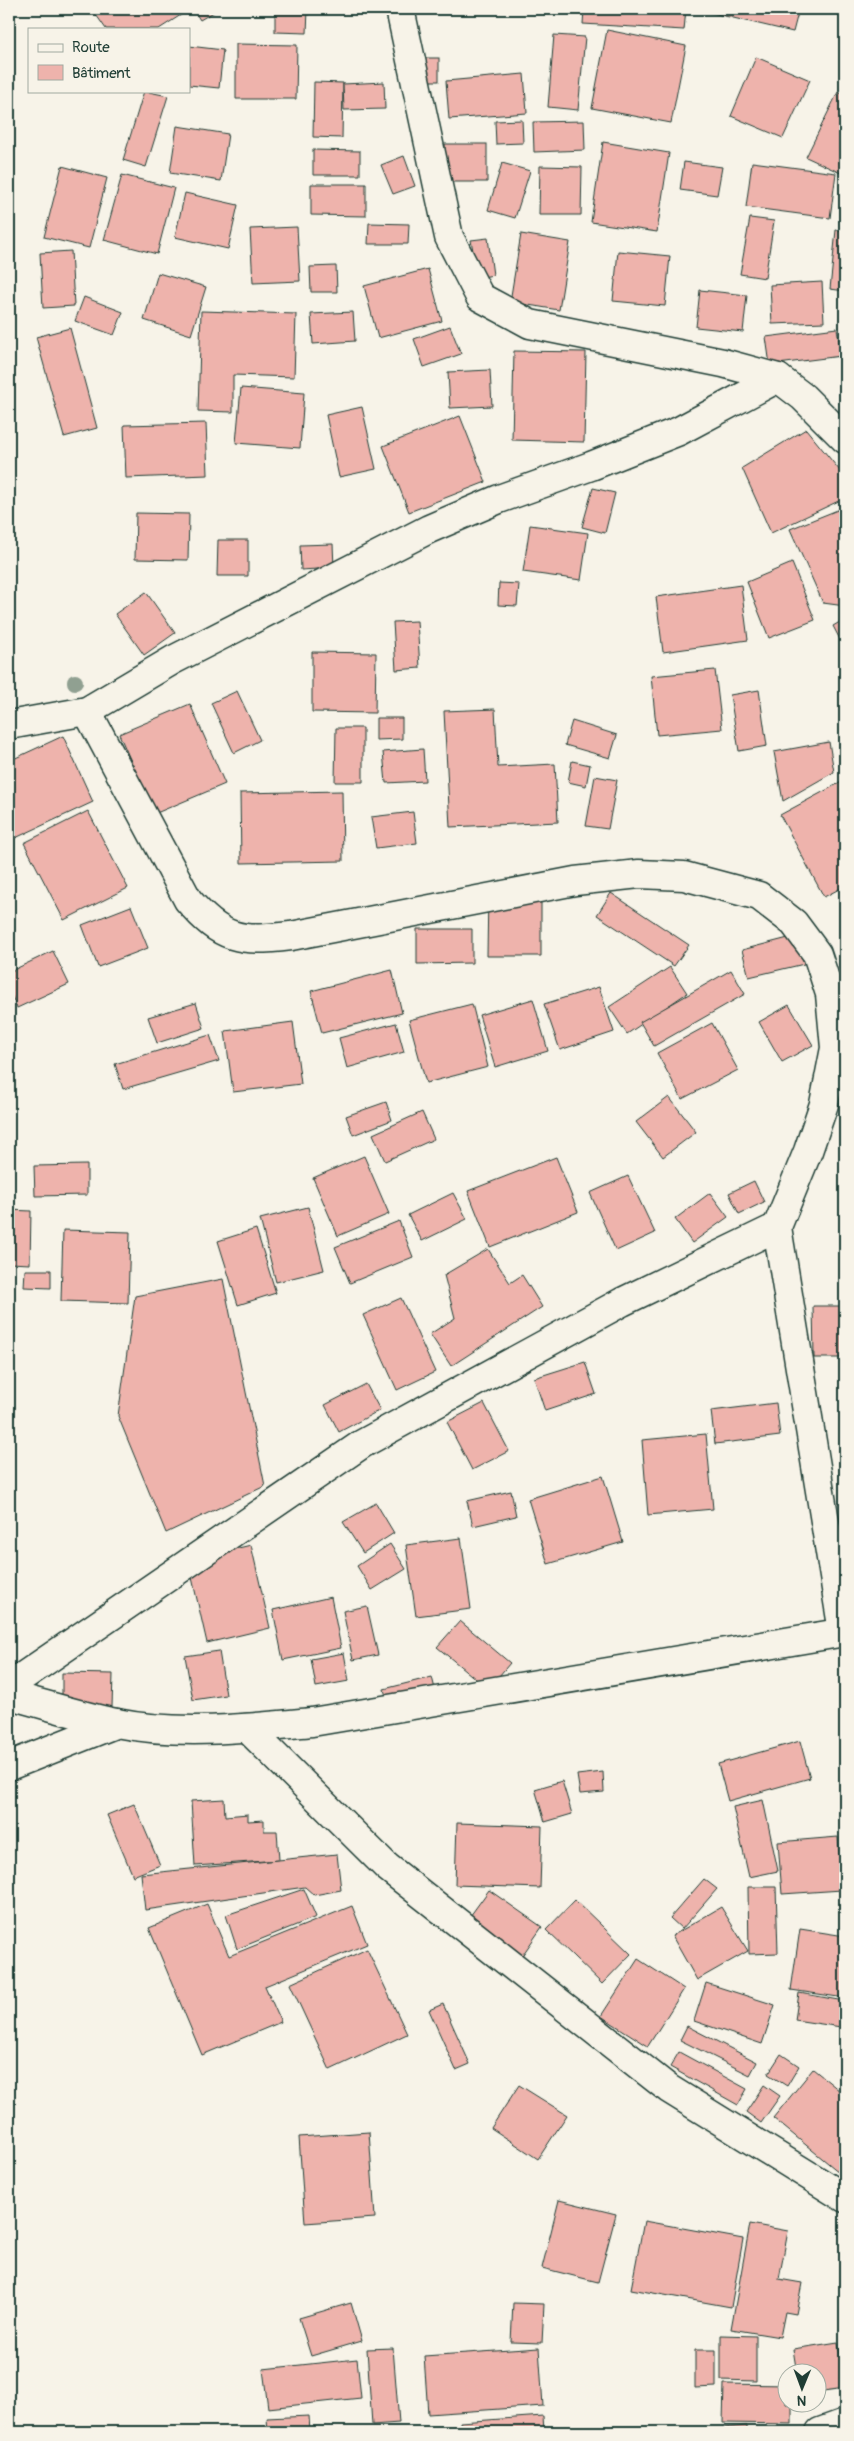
<svg xmlns="http://www.w3.org/2000/svg" width="854" height="2441" font-family="Pangolin,sans-serif">
<style>
.building{fill:#eeb3ac;stroke:#1f3d34}
.lines{fill:none;stroke-linecap:round;stroke-linejoin:round}
.minor-casing{stroke:#1f3d34;stroke-width:31}
.minor{stroke:#f7f3e8;stroke-width:28}
.tree{fill:#90a091}
</style>
<rect width="100%" height="100%" fill="#f7f3e8"/>
<filter id="ink" filterUnits="userSpaceOnUse"><feTurbulence type="fractalNoise" baseFrequency=".02" numOctaves="2"/><feDisplacementMap in="SourceGraphic" scale="10" xChannelSelector="R" yChannelSelector="G"/><feConvolveMatrix kernelMatrix="1 2 1 2 8 2 1 2 1" color-interpolation-filters="sRGB"/></filter>
<g filter="url(#ink)">
<!-- building -->
<g class="building">
<path d="M92 9H181L184 13 159 29H106Z"/>
<path d="M193 9H219L200 20Z"/>
<path d="M275 9H308L307 33 275 32Z"/>
<path d="M584 9H686L684 30 583 24Z"/>
<path d="M695 9H799L793 32Z"/>
<path d="M607 30 686 46 671 123 592 108Z"/>
<path d="M554 35 585 37 578 110 548 107Z"/>
<path d="M236 44 297 45 296 99H236Z"/>
<path d="M189 46 223 50 219 88 189 85Z"/>
<path d="M756 57 810 80 783 138 731 116Z"/>
<rect x="415" y="58" width="24" height="23"/>
<path d="M524 74 527 113 449 119 446 81Z"/>
<path d="M314 82 343 83 342 138 313 137Z"/>
<path d="M384 82 385 109 344 110 343 84Z"/>
<path d="M144 91 168 96 146 167 123 160Z"/>
<path d="M838 92 845 95V175L806 157Z"/>
<path d="M522 120 523 143 496 144 495 121Z"/>
<path d="M584 121 585 150 534 152 533 122Z"/>
<path d="M177 126 228 134 221 181 170 173Z"/>
<path d="M603 142 669 153 657 232 591 222Z"/>
<rect x="445" y="144" width="42" height="38"/>
<path d="M313 150 360 151V175H313Z"/>
<path d="M404 156 415 186 393 194 381 165Z"/>
<path d="M684 162 722 167 717 195 680 190Z"/>
<path d="M752 162 836 173 830 218 746 207Z"/>
<path d="M502 163 530 171 515 218 488 210Z"/>
<path d="M62 166 107 178 89 248 44 237Z"/>
<path d="M540 166 582 167 581 215H539Z"/>
<path d="M122 175 174 188 157 254 104 240Z"/>
<path d="M311 184H366V216L311 215Z"/>
<path d="M185 193 238 205 228 249 175 237Z"/>
<path d="M750 218 774 221 765 278 740 274Z"/>
<path d="M369 223 409 224 408 244H368Z"/>
<path d="M297 227 300 281 253 283 250 229Z"/>
<path d="M836 230 845 231V291L830 289Z"/>
<path d="M521 234 570 242 559 310 510 302Z"/>
<path d="M488 238 493 275 478 278 471 240Z"/>
<path d="M71 251 74 306 43 308 40 253Z"/>
<path d="M618 251 670 256 665 306 613 301Z"/>
<path d="M336 266 337 292H311L310 267Z"/>
<path d="M428 269 442 321 378 338 364 286Z"/>
<path d="M158 273 206 287 191 335 144 320Z"/>
<path d="M822 282 824 322 772 324 770 285Z"/>
<path d="M700 290 747 295 743 332 696 327Z"/>
<path d="M84 297 123 312 114 335 75 321Z"/>
<path d="M201 311 296 314 294 377 233 375V412L198 411Z"/>
<path d="M353 312 355 341 313 344 311 314Z"/>
<path d="M450 326 461 354 424 367 414 339Z"/>
<path d="M70 328 97 428 64 437 36 337Z"/>
<path d="M837 328 841 356 770 365 766 337Z"/>
<path d="M514 351 586 352 584 442 512 440Z"/>
<path d="M490 370 492 406 450 408 448 372Z"/>
<path d="M241 388 304 393 300 448 236 443Z"/>
<path d="M362 407 376 469 339 477 326 415Z"/>
<path d="M460 416 486 482 409 512 383 446Z"/>
<path d="M206 423 208 475 126 478 124 425Z"/>
<path d="M806 429 845 477V498L771 533 742 468Z"/>
<path d="M593 488 615 493 605 533 582 527Z"/>
<path d="M845 507V606L823 603 790 529Z"/>
<path d="M136 513 189 514 188 560 135 559Z"/>
<path d="M530 525 588 533 581 580 523 572Z"/>
<path d="M218 540H248V576H217Z"/>
<path d="M333 544 334 568 301 570 300 545Z"/>
<path d="M792 563 815 620 769 638 747 582Z"/>
<path d="M499 583 519 584 517 606 498 605Z"/>
<path d="M741 585 748 640 663 652 656 597Z"/>
<path d="M146 592 175 633 144 655 115 614Z"/>
<path d="M845 619V649L833 626Z"/>
<path d="M417 621 420 668 396 670 393 622Z"/>
<path d="M312 652 376 653 375 713 312 712Z"/>
<path d="M715 670 722 729 657 735 651 676Z"/>
<path d="M759 690 767 746 739 751 730 695Z"/>
<path d="M237 691 260 740 234 753 211 703Z"/>
<path d="M190 704 225 784 154 814 119 734Z"/>
<path d="M495 709 498 767 555 764 558 822 450 827 444 711Z"/>
<path d="M376 718H402V739L376 740Z"/>
<path d="M572 721 617 735 610 758 565 745Z"/>
<path d="M336 728H363V782H335Z"/>
<path d="M63 736 93 802 9 841V761Z"/>
<path d="M829 742 834 772 783 801 774 752Z"/>
<path d="M423 749 425 781 386 783 383 752Z"/>
<path d="M572 761 590 765 586 786 568 782Z"/>
<path d="M595 776 617 780 608 829 586 826Z"/>
<path d="M845 780V886L824 897 780 815Z"/>
<path d="M342 791 343 861 241 863 240 793Z"/>
<path d="M88 811 128 888 64 920 24 843Z"/>
<path d="M413 812 417 843 376 848 371 817Z"/>
<path d="M488 892 541 893V956H487Z"/>
<path d="M611 893 689 945 674 966 597 915Z"/>
<path d="M131 906 148 948 98 967 82 925Z"/>
<path d="M417 929H472V963L417 964Z"/>
<path d="M796 936 804 964 749 977 742 950Z"/>
<path d="M53 951 69 984 17 1008 9 990V972Z"/>
<path d="M670 967 687 993 627 1034 609 1007Z"/>
<path d="M392 970 402 1013 322 1033 311 991Z"/>
<path d="M731 970 745 994 654 1046 640 1022Z"/>
<path d="M599 987 614 1032 560 1050 544 1004Z"/>
<path d="M533 999 548 1051 495 1067 479 1015Z"/>
<path d="M196 1003 204 1028 157 1043 148 1017Z"/>
<path d="M472 1004 488 1067 426 1083 409 1020Z"/>
<path d="M789 1005 813 1045 782 1062 759 1022Z"/>
<path d="M293 1022 301 1084 233 1092 225 1031Z"/>
<path d="M396 1023 404 1052 347 1068 339 1038Z"/>
<path d="M712 1023 738 1070 682 1099 657 1053Z"/>
<path d="M210 1035 219 1061 123 1089 115 1064Z"/>
<path d="M669 1097 696 1132 663 1157 636 1122Z"/>
<path d="M386 1102 392 1120 353 1135 346 1116Z"/>
<path d="M422 1112 434 1139 385 1161 373 1134Z"/>
<path d="M364 1156 389 1214 338 1236 313 1178Z"/>
<path d="M556 1157 578 1212 490 1247 468 1191Z"/>
<path d="M87 1165V1195L35 1196 34 1166Z"/>
<path d="M628 1176 655 1233 616 1251 590 1193Z"/>
<path d="M754 1181 764 1202 739 1214 729 1193Z"/>
<path d="M453 1193 467 1219 422 1241 408 1215Z"/>
<path d="M710 1193 728 1217 692 1243 675 1219Z"/>
<path d="M308 1207 324 1270 276 1282 260 1219Z"/>
<path d="M9 1210 31 1211 30 1264 9 1263Z"/>
<path d="M399 1221 413 1257 350 1283 335 1247Z"/>
<path d="M256 1229 276 1293 238 1305 218 1241Z"/>
<path d="M63 1230 130 1232 128 1303 61 1301Z"/>
<path d="M488 1249 510 1283 522 1275 542 1307 451 1366 430 1334 455 1318 444 1275Z"/>
<path d="M25 1270H51V1288L24 1287Z"/>
<path d="M223 1279 265 1486 166 1533 118 1416 135 1296Z"/>
<path d="M401 1298 435 1372 397 1390 363 1315Z"/>
<path d="M813 1306H842V1358H814Z"/>
<path d="M585 1362 596 1394 545 1411 534 1378Z"/>
<path d="M366 1384 380 1410 339 1432 325 1405Z"/>
<path d="M484 1403 509 1451 472 1470 447 1422Z"/>
<path d="M776 1403 780 1436 715 1444 711 1411Z"/>
<path d="M706 1434 713 1509 648 1515 642 1440Z"/>
<path d="M603 1476 623 1542 548 1564 528 1499Z"/>
<path d="M511 1491 516 1516 473 1526 467 1501Z"/>
<path d="M376 1503 394 1533 363 1553 343 1522Z"/>
<path d="M461 1538 471 1609 416 1616 406 1545Z"/>
<path d="M390 1544 406 1569 372 1590 357 1566Z"/>
<path d="M251 1545 270 1628 207 1643 188 1560Z"/>
<path d="M331 1597 341 1648 283 1660 273 1610Z"/>
<path d="M367 1606 378 1655 353 1660 343 1611Z"/>
<path d="M460 1621 510 1663 488 1689 437 1647Z"/>
<path d="M219 1651 226 1695 193 1700 185 1656Z"/>
<path d="M344 1653 349 1681 316 1687 311 1659Z"/>
<path d="M62 1673 113 1674 112 1707 62 1706Z"/>
<path d="M432 1677 437 1697 389 1708 384 1689Z"/>
<path d="M800 1741 810 1778 728 1801 718 1764Z"/>
<path d="M603 1772 604 1792 580 1794 577 1775Z"/>
<path d="M562 1781 572 1814 545 1822 535 1789Z"/>
<path d="M224 1799 225 1816 248 1814V1821L264 1820V1831H277L279 1860 195 1866 191 1801Z"/>
<path d="M763 1800 778 1871 749 1877 733 1807Z"/>
<path d="M134 1804 160 1865 133 1876 107 1815Z"/>
<path d="M457 1823 542 1826 540 1888 455 1885Z"/>
<path d="M838 1837 842 1890 782 1894 778 1842Z"/>
<path d="M337 1854 341 1890 314 1895 305 1887 145 1910 141 1874Z"/>
<path d="M704 1879 717 1889 682 1929 670 1918Z"/>
<path d="M748 1887H776L778 1953 749 1954Z"/>
<path d="M304 1889 316 1917 237 1949 226 1915Z"/>
<path d="M489 1890 542 1927 519 1960 465 1923Z"/>
<path d="M575 1900 631 1954 602 1984 546 1930Z"/>
<path d="M207 1904 229 1956 352 1906 367 1944 265 1986 281 2022 202 2055 149 1928Z"/>
<path d="M721 1907 748 1951 697 1980 672 1936Z"/>
<path d="M800 1929 845 1936V1998L791 1990Z"/>
<path d="M367 1949 407 2034 330 2070 290 1984Z"/>
<path d="M638 1959 684 1989 648 2046 601 2016Z"/>
<path d="M706 1983 775 2005 762 2044 694 2021Z"/>
<path d="M799 1993 844 2001 841 2027 795 2020Z"/>
<path d="M443 2004 470 2064 456 2070 429 2010Z"/>
<path d="M687 2026 757 2062 750 2075 680 2040Z"/>
<path d="M679 2052 747 2089 738 2105 670 2067Z"/>
<path d="M781 2054 799 2066 787 2086 768 2074Z"/>
<path d="M813 2069 845 2095V2177L773 2118Z"/>
<path d="M519 2085 567 2115 538 2159 491 2128Z"/>
<path d="M764 2085 780 2096 761 2123 746 2112Z"/>
<path d="M369 2132 375 2218 305 2223 299 2137Z"/>
<path d="M559 2200 616 2214 598 2282 542 2268Z"/>
<path d="M644 2221 743 2239 731 2307 631 2289Z"/>
<path d="M750 2224 788 2231 779 2279 802 2283 796 2314 785 2312 780 2337 731 2329Z"/>
<path d="M351 2303 362 2341 311 2356 299 2318Z"/>
<path d="M513 2303 544 2304 542 2343 511 2342Z"/>
<path d="M721 2335 756 2336V2381L721 2380Z"/>
<path d="M838 2342 845 2388 816 2392V2374H797L793 2349Z"/>
<path d="M393 2348 399 2423 372 2425 367 2349Z"/>
<path d="M539 2348 543 2406 428 2414 424 2356Z"/>
<path d="M695 2350H716V2387L695 2388Z"/>
<path d="M357 2359 361 2398 268 2408 263 2369Z"/>
<path d="M724 2384 786 2385V2404H792V2424L723 2423Z"/>
<path d="M309 2416 310 2432H268L267 2418Z"/>
<path d="M543 2416 544 2432H461L460 2422Z"/>
<path d="M747 2426V2432H722V2428Z"/>
</g>
<g class="lines">
<!-- minor casing -->
<g class="minor-casing">
<g id="minor">
<path d="M400 9 449 237 480 297 530 324 723 363 778 378 803 397 845 439"/>
<path d="M87 711 188 900C222 940 240 942 291 936L575 881 639 874 684 876 759 896 794 923 817 954 830 994 835 1048 824 1104 808 1151 777 1227 843 1632"/>
<path d="M9 725 87 711 173 660 429 529 499 499 591 466 679 431 778 378"/>
<path d="M9 1686 362 1444 622 1302 777 1227"/>
<path d="M9 1695C44 1704 80 1716 116 1723 181 1736 247 1728 312 1722L845 1632"/>
<path d="M247 1728 387 1867 669 2089 845 2198"/>
<path d="M9 1766 117 1723"/>
<path d="M820 2432 845 2423"/>
</g>
</g>
<!-- minor -->
<use href="#minor" class="minor"/>
</g>
<!-- trees -->
<circle class="tree" cx="75" cy="682" r="8"/>
</g>
<!-- margin -->
<rect width="854" height="2441" fill="none" stroke="#f7f3e8" stroke-width="30"/>
<rect x="15" y="15" width="824" height="2411" fill="none" stroke="#1f3d34" stroke-width="2" filter="url(#ink)"/>
<!-- legend -->
<rect x="28" y="28" width="162" height="65" fill="#f7f3e8" stroke="#a1aaa0"/>
<rect x="38" y="44" width="25" height="8" fill="#f7f3e8" stroke="#a1aaa0"/>
<text x="72" y="52" font-size="15" fill="#1f3d34">Route</text>
<rect x="38" y="65" width="25" height="15" fill="#eeb3ac" stroke="#a1aaa0"/>
<text x="72" y="78" font-size="15" fill="#1f3d34">Bâtiment</text>
<!-- north arrow -->
<g transform="translate(802 2388) rotate(181)"><circle r="24" fill="#f7f3e8" stroke="#a1aaa0"/>
<path d="M0-4L9 19L0 12L-9 19Z" fill="#1f3d34"/>
<text y="-8" font-size="14" font-weight="bold" text-anchor="middle" fill="#1f3d34">N</text>
</g>
</svg>
